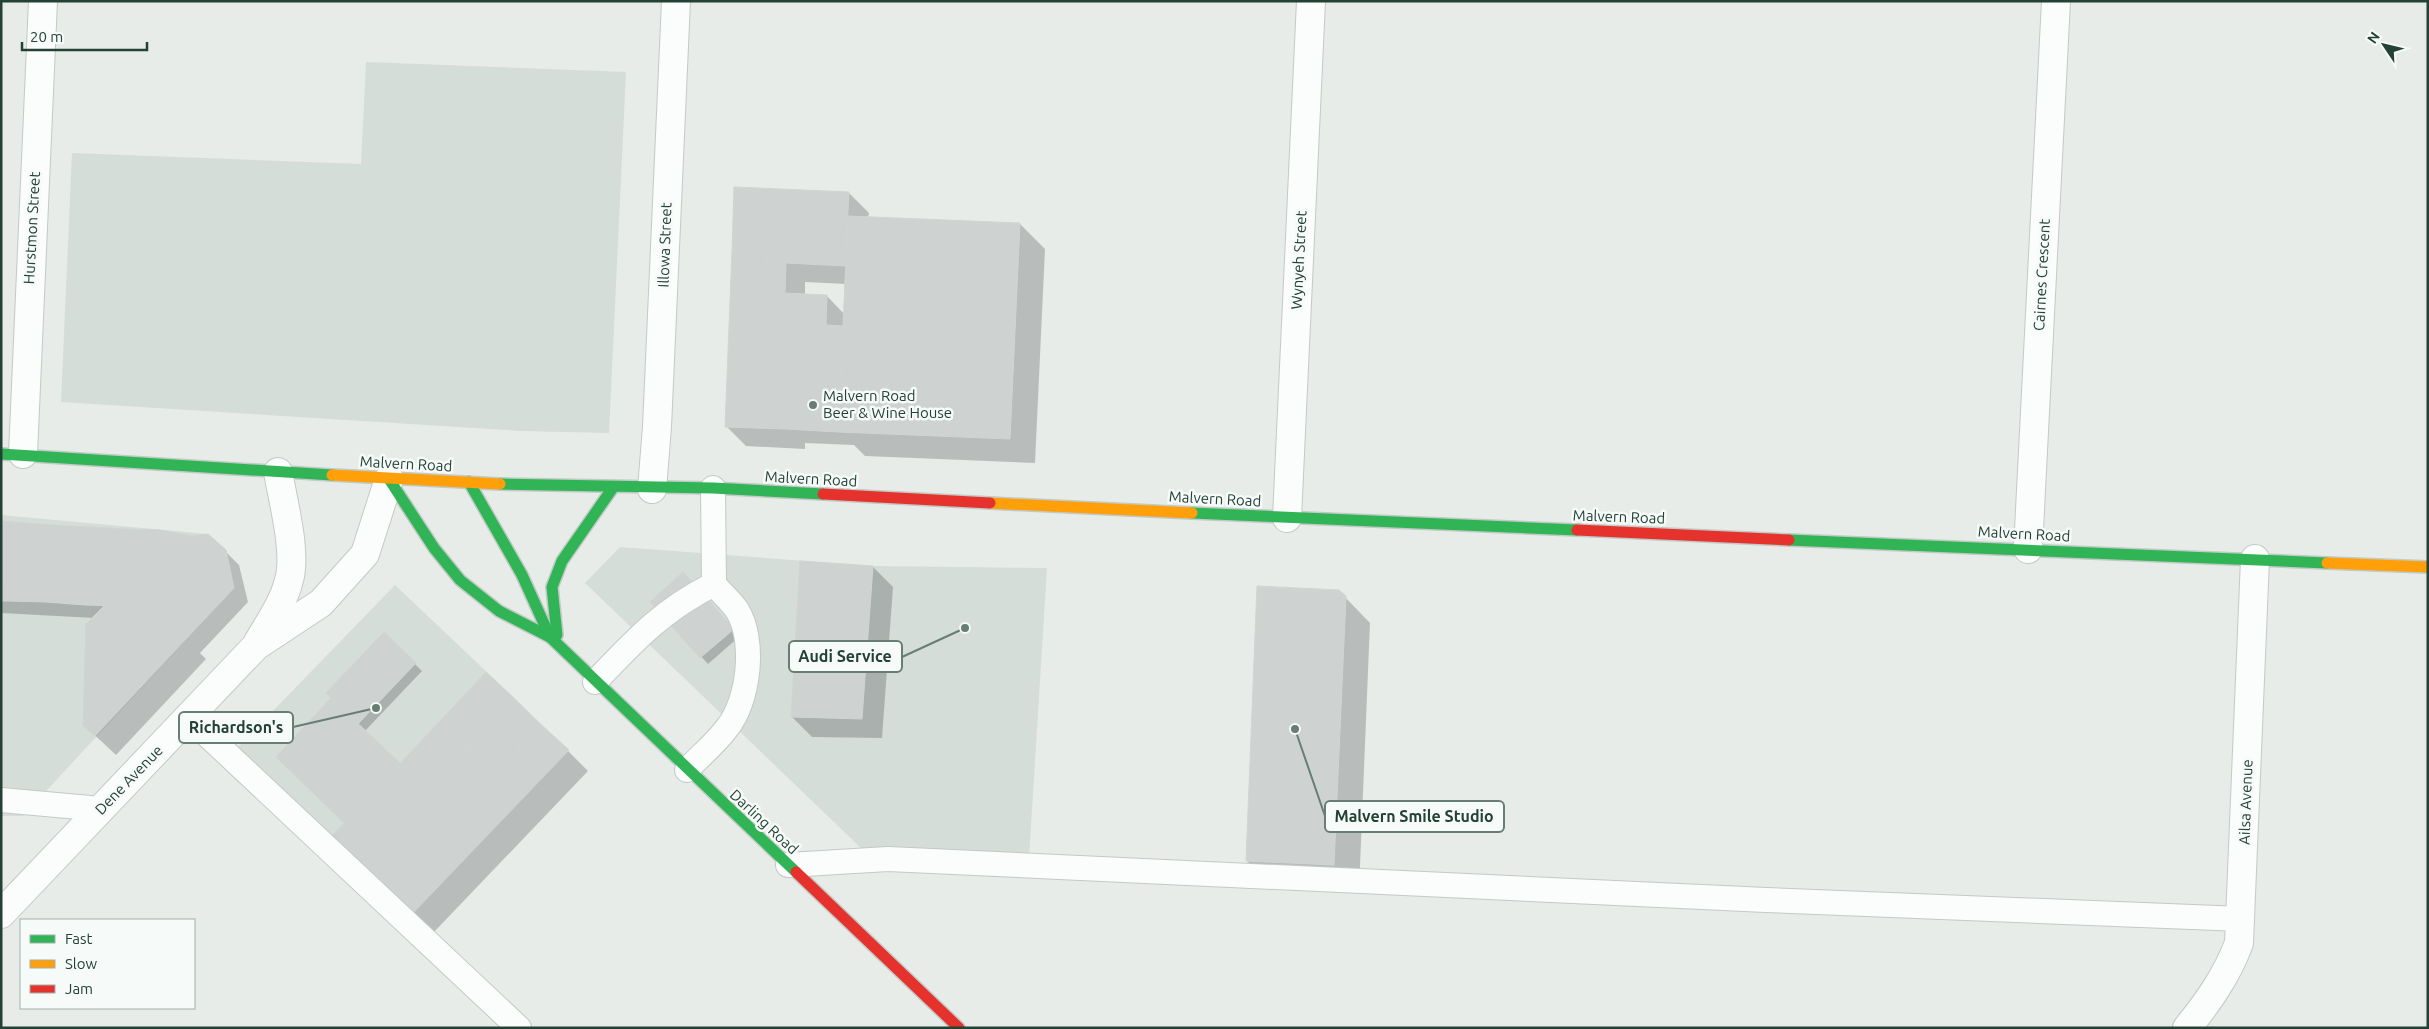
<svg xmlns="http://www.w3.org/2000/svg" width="2429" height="1029" font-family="Ubuntu,sans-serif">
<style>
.built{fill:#d5ddd9}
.shadow{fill:#0003;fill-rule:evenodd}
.building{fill:#ced3d1;stroke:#d0d5d2}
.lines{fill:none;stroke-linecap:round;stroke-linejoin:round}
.lane-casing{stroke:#c4c9c6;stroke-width:26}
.street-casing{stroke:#c4c9c6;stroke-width:30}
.fast-casing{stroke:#c2cac6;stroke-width:14}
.slow-casing{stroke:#c2cac6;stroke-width:14}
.jam-casing{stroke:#c2cac6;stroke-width:14}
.lane{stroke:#fbfcfc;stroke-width:24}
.street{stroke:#fbfcfc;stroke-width:28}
.fast{stroke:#30b455;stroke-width:11}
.slow{stroke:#ff9f0a;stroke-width:11}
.jam{stroke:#e5322d;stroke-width:11}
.poi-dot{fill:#687d74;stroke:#f6faf8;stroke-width:2}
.labels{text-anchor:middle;stroke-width:5;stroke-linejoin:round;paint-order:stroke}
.street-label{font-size:15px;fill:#234135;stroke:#f6faf8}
.poi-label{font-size:15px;fill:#234135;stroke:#f6faf8;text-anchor:start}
.leader{fill:none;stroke:#687d74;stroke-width:2}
.callout-dot{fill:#687d74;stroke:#f6faf8;stroke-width:2}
.callout{fill:#f6faf8;stroke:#687d74;stroke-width:2}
.callout-label{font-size:16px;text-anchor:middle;font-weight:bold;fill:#234135}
</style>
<rect width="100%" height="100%" fill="#e7ece9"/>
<!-- built -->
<g class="built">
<path d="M366 62 626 72 609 433 521 431 61 402 72 153 361 164Z"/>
<path d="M1 515 208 534 226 550 234 588 23 816H1Z"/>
<path d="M620 547 873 566 1047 568 1029 858 861 848 585 583Z"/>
<path d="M395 585 569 750 413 913 238 747Z"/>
</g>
<!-- shadow -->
<g class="shadow">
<path d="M736 188 849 193 869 213 868 218 1020 224 1045 249 1035 463 865 456 854 445 805 443V449L746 446 726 426ZM805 282 846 284 845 315 827 296 805 295Z"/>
<path d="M1 522 225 551 239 565 248 602 200 653 206 659 116 755 85 726 94 618 1 613Z"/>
<path d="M873 567 893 587 882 738 812 737 792 717Z"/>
<path d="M689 580 740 636 708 664 652 602Z"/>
<path d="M1339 591 1370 623 1359 890 1272 886 1247 861Z"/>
<path d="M384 634 422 671 364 732 400 766 568 751 588 771 434 932 354 856 346 824 277 757 333 699Z"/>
</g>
<!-- building -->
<g class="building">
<path d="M734 187 849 192 845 266 766 262V253L732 251Z"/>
<path d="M848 216 1020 223 1010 439 838 432Z"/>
<path d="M732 251 766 253V262L786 263 785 293 827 295 826 325 843 326 840 382 787 380 785 429 725 427Z"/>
<path d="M787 380 840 382 838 432 785 429Z"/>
<path d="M1 521 13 522 7 601H1Z"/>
<path d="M13 522 51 525 46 602 7 601Z"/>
<path d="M51 525 89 527 85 605 46 602Z"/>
<path d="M89 527 123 529 120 606 85 605Z"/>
<path d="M123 529 160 530 155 608 120 606Z"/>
<path d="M160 530 193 536 187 591 170 609 155 608Z"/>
<path d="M208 534 226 550 234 588 187 638 163 617 187 591 193 536Z"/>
<path d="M800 561 873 566 862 719 791 717Z"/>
<path d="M683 572 734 629 700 658 650 602Z"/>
<path d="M1257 586 1339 590 1346 596 1334 865 1246 861Z"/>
<path d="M105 605 170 609 163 617 187 638 95 736 83 726 86 624Z"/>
<path d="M384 632 416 663 358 724 326 693Z"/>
<path d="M486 672 515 699 358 861 332 836Z"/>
<path d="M331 698 401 764 344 823 276 757Z"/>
<path d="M515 699 542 726 388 889 358 861Z"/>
<path d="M515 699 542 726 521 748 492 721Z"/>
<path d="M542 726 569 750 413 913 388 889Z"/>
</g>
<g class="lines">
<!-- lane casing -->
<g class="lane-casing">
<g id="lane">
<path d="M595 682C635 640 661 611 714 584L713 488"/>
<path d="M188 717 519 1028"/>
<path d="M687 770C700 756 716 743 727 728 749 701 756 640 737 610 731 601 721 593 714 584"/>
<path d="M1 800 101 809"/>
<path d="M788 865 888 859 1766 900 2242 919"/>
</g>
</g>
<!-- street casing -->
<g class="street-casing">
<g id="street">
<path d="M23 454 43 1"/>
<path d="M652 489 657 427 676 1"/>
<path d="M1287 518 1311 1"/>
<path d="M2028 549 2056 1"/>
<path d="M258 642C269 623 284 602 289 580 297 553 283 501 278 472"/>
<path d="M1 914 256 646 321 603 365 554 389 479"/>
<path d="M2187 1028C2209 1001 2227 975 2239 943L2255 559"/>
</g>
</g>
<!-- fast casing -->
<g class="fast-casing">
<g id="fast">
<path d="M1 454 332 475"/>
<path d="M389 479 434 548 460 580 499 611 550 637 796 872"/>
<path d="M469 482 522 575 550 637"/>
<path d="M500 484 713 488 823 494"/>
<path d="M1192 513 1577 530"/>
<path d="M1789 540 2327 563"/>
<path d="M557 635 552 587 562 561 612 489"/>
</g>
</g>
<!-- slow casing -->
<g class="slow-casing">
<g id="slow">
<path d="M332 475 500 484"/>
<path d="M990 503 1192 513"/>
<path d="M2327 563 2428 567"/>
</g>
</g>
<!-- jam casing -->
<g class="jam-casing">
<g id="jam">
<path d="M823 494 990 503"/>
<path d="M1577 530 1789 540"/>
<path d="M796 872 959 1028"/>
</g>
</g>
<!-- lane -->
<use href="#lane" class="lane"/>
<!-- street -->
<use href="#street" class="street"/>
<!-- fast -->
<use href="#fast" class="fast"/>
<!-- slow -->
<use href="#slow" class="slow"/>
<!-- jam -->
<use href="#jam" class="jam"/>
</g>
<!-- markers -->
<circle class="poi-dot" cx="813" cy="405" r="5"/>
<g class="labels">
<!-- street labels -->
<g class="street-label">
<text transform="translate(32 228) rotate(-87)" y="5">Hurstmon Street</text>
<text transform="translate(665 245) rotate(-88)" y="5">Illowa Street</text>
<text transform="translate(1299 260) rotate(-87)" y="5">Wynyeh Street</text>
<text transform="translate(2042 275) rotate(-87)" y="5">Cairnes Crescent</text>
<text transform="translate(406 464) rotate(3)" y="5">Malvern Road</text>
<text transform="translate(811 479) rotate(3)" y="5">Malvern Road</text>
<text transform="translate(1215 499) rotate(3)" y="5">Malvern Road</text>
<text transform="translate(1619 517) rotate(2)" y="5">Malvern Road</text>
<text transform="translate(2024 534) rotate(3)" y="5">Malvern Road</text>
<text transform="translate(129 780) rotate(-46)" y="5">Dene Avenue</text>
<text transform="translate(2246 802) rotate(-88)" y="5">Ailsa Avenue</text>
<text transform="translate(764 822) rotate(43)" y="5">Darling Road</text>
</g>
<!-- poi labels -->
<g class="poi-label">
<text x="823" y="401">Malvern Road<tspan x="823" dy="17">Beer &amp; Wine House</tspan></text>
</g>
</g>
<!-- callouts -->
<path class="leader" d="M965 628L902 657M376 708L293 727M1295 729L1325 816"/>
<g class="callout-dot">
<circle cx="965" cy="628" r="5"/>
<circle cx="376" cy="708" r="5"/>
<circle cx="1295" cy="729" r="5"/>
</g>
<g class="callout">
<rect x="789" y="641" width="113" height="31" rx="5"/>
<rect x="179" y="712" width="114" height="31" rx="5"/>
<rect x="1325" y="801" width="179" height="31" rx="5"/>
</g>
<g class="callout-label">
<text x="845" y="662">Audi Service</text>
<text x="236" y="733">Richardson's</text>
<text x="1414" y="822">Malvern Smile Studio</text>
</g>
<!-- border -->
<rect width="2429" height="1029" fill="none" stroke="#234135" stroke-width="5"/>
<!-- legend -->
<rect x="20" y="919" width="175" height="90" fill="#f6faf8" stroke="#a2b0aa"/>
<rect x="30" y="935" width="25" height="8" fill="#30b455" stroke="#a2b0aa"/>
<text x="65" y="944" font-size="15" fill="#234135">Fast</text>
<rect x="30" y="960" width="25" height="8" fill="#ff9f0a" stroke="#a2b0aa"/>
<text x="65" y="969" font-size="15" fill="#234135">Slow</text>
<rect x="30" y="985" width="25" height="8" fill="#e5322d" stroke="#a2b0aa"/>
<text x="65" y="994" font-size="15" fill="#234135">Jam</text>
<!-- north arrow -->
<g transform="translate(2384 45) rotate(305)" stroke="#f6faf8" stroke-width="4" paint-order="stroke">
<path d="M0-4L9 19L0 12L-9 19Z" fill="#234135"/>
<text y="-8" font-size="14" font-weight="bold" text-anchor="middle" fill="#234135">N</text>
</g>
<!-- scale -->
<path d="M22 42v8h125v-8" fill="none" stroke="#234135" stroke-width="2.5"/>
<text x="30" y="42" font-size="15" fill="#234135" stroke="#f6faf8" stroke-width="4" paint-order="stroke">20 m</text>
</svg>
